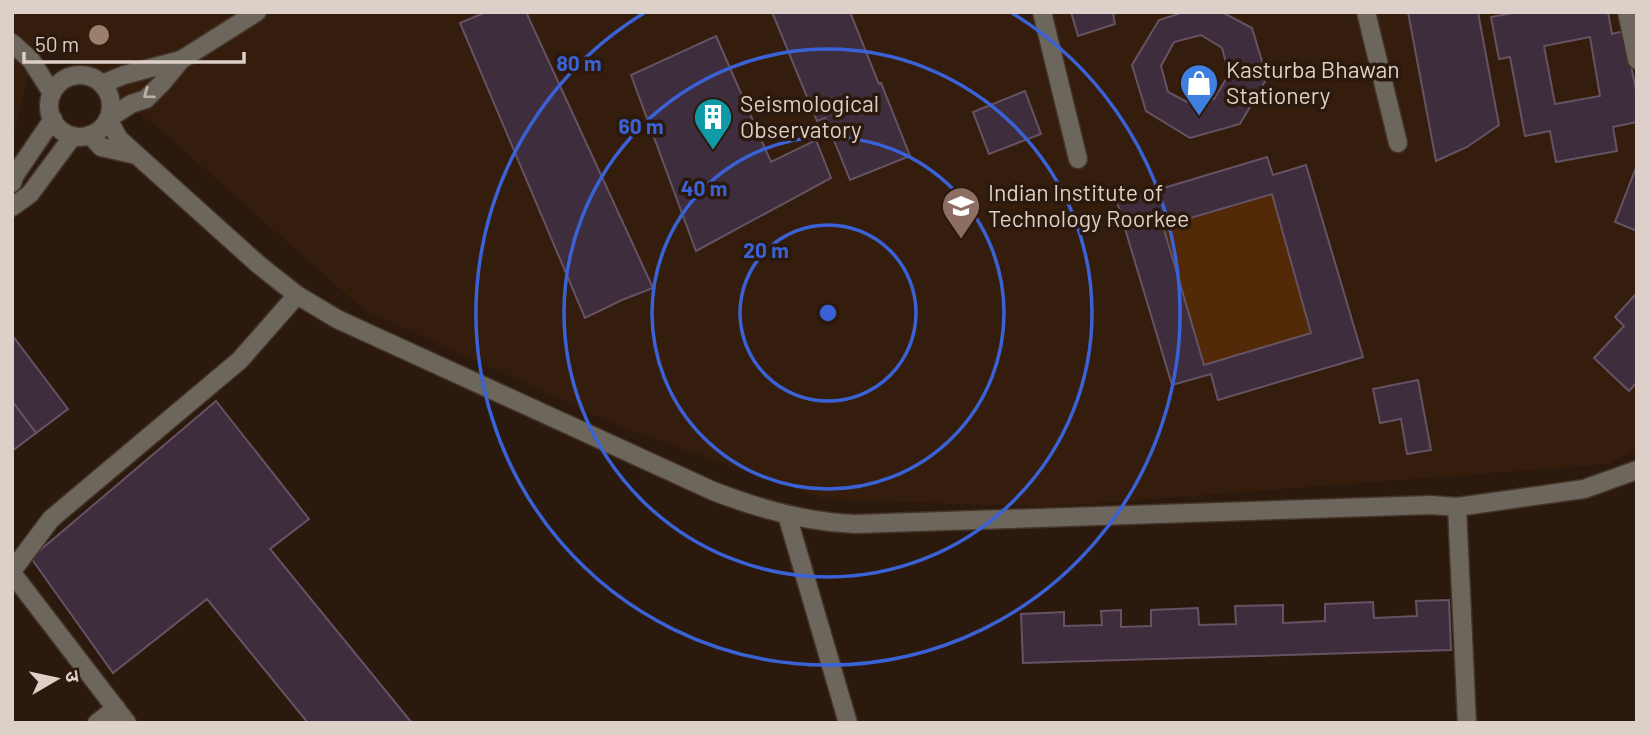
<svg xmlns="http://www.w3.org/2000/svg" width="1649" height="735" font-family="Barlow,'Noto Sans Devanagari',sans-serif">
<style>
.built{fill:#341d0c}
.green{fill:#532a08}
.building{fill:#3e2d3d;stroke:#655263;stroke-width:2;fill-rule:evenodd}
.lines{fill:none;stroke-linecap:round;stroke-linejoin:round}
.minor-casing{stroke:#443327;stroke-width:21}
.minor{stroke:#6c665d;stroke-width:18}
.tree{fill:#9a7f6c}
.oneway{stroke:#bbb0a8}
.ring{fill:none;stroke:#3a62d6;stroke-width:3.5}
.labels{text-anchor:middle;stroke-width:7;stroke-linejoin:round;paint-order:stroke}
.poi-label{font-size:23px;fill:#ddd0c8;stroke:#2b190d;text-anchor:start}
.centre{fill:#3a62d6;stroke:#2b190d;stroke-width:3.5}
.ring-label{font-size:21px;text-anchor:middle;font-weight:bold;fill:#3a62d6;stroke:#2b190d;stroke-width:7;stroke-linejoin:round;paint-order:stroke}
</style>
<rect width="100%" height="100%" fill="#2b190d"/>
<!-- built -->
<path class="built" d="M12 12H1637V448L1610 464 1048 507 824 499 621 427 364 310 163 132 37 32 12 145Z"/>
<!-- green -->
<path class="green" d="M1272 194 1311 333 1204 365 1163 226Z"/>
<!-- building -->
<g class="building">
<path d="M486 12H526L653 288 622 300 585 318 460 23Z"/>
<path d="M772 12H850L879 84 881 83 910 156 850 180 825 118 817 121Z"/>
<path d="M1071 12H1120L1113 14 1115 24 1078 36Z"/>
<path d="M1184 12H1222L1252 28 1267 78 1240 124 1190 138 1146 111 1132 65 1159 20ZM1201 35 1222 48 1229 74 1214 99 1189 103 1168 92 1161 66 1174 42Z"/>
<path d="M1408 12H1478L1499 125 1467 147 1436 161Z"/>
<path d="M1518 12H1608L1612 34 1624 31 1637 95V122L1613 127 1617 151 1556 162 1550 131 1525 136 1510 57 1499 59 1491 17ZM1590 37 1600 96 1555 104 1544 46Z"/>
<path d="M716 36 771 162 816 140 831 178 696 251 631 75Z"/>
<path d="M1025 91 1041 134 989 154 973 112Z"/>
<path d="M1267 157 1273 175 1306 165 1363 357 1218 400 1211 374 1172 385 1117 202ZM1272 194 1311 333 1204 365 1163 226Z"/>
<path d="M1637 165V231L1615 222Z"/>
<path d="M1635 295 1637 297V382L1629 391 1594 358 1624 326 1615 317Z"/>
<path d="M12 335 68 409 36 433 12 401Z"/>
<path d="M1418 380 1431 450 1407 454 1401 419 1380 423 1373 389Z"/>
<path d="M12 401 36 433 12 451Z"/>
<path d="M216 401 309 519 270 549 412 723H308L207 599 113 673 31 558Z"/>
<path d="M1449 600 1451 650 1023 663 1021 614 1064 612V626L1102 625 1101 611 1121 610V627L1151 626V610L1198 608 1199 625 1236 624 1235 606 1283 605V623L1325 621V604L1373 602 1374 618 1417 616 1416 601Z"/>
</g>
<g class="lines">
<!-- minor casing -->
<g class="minor-casing">
<g id="minor">
<path d="M257 12 181 60 162 83 146 99 131 104 108 119 119 139 259 265 297 295 337 319 713 491C759 509 806 522 855 524L1431 505 1457 507 1584 489 1637 470"/>
<path d="M1042 12 1078 159"/>
<path d="M1366 12 1398 143"/>
<path d="M1627 12 1637 60"/>
<path d="M12 43 31 60 52 93"/>
<circle cx="80" cy="106" r="31"/>
<path d="M102 84 124 75 181 60"/>
<path d="M90 135 101 147 136 155"/>
<path d="M12 183 15 175 53 119"/>
<path d="M12 207 30 194 73 136"/>
<path d="M1457 507 1467 723"/>
<path d="M787 515 848 723"/>
<path d="M12 571 51 519 240 360 297 295"/>
<path d="M12 573 127 723"/>
<path d="M97 723 116 708"/>
</g>
</g>
<!-- minor -->
<use href="#minor" class="minor"/>
</g>
<!-- trees -->
<circle class="tree" cx="99" cy="35" r="10"/>
<!-- one-way arrows -->
<defs><path id="oneway-chevron" d="M-2-3.5L2.5 0L-2 3.5" fill="none" stroke-width="1.6" stroke-linecap="round" stroke-linejoin="round" transform="scale(1.75)"/></defs>
<use class="oneway" href="#oneway-chevron" transform="translate(148 94) rotate(144)"/>
<!-- distance rings -->
<g class="ring">
<circle cx="828" cy="313" r="88"/>
<circle cx="828" cy="313" r="176"/>
<circle cx="828" cy="313" r="264"/>
<path d="M1012 13A352 352 0 1 1 644 13"/>
</g>
<!-- icons -->
<defs>
<g id="shop-pin" transform="scale(2.0125)"><path d="M0 17L-7.5 6A9.5 9.5 0 1 1 7.5 6Z" fill="#3f7fe0" stroke="#2b190d"/><path d="M-5-2.5h2.3a2.7 3.5 0 0 1 5.4 0H5L5.5 6h-11ZM-1.5-2.5h3a1.5 2.3 0 0 0-3 0Z" fill="#fff"/></g>
<g id="building-pin" transform="scale(2.0125)"><path d="M0 17L-7.5 6A9.5 9.5 0 1 1 7.5 6Z" fill="#0f9aa8" stroke="#2b190d"/><path d="M-4-6H4V6H1V3H-1V6H-4ZM-2.5-4.3h1.7v1.8h-1.7ZM.8-4.3h1.7v1.8H.8ZM-2.5-1h1.7V.8h-1.7ZM.8-1h1.7V.8H.8Z" fill="#fff"/></g>
<g id="university-pin" transform="scale(2.0125)"><path d="M0 17L-7.5 6A9.5 9.5 0 1 1 7.5 6Z" fill="#8d6e63" stroke="#2b190d"/><path d="M0-5L7-2L0 1L-7-2ZM-4 1L0 2.5L4 1V4Q0 6-4 4Z" fill="#fff"/></g>
</defs>
<g fill-rule="evenodd">
<use href="#shop-pin" x="1199" y="83"/>
<use href="#building-pin" x="713" y="117"/>
<use href="#university-pin" x="961" y="206"/>
</g>
<g class="labels">
<!-- poi labels -->
<g class="poi-label">
<text x="1226" y="78">Kasturba Bhawan<tspan x="1226" dy="26">Stationery</tspan></text>
<text x="740" y="112">Seismological<tspan x="740" dy="26">Observatory</tspan></text>
<text x="988" y="201">Indian Institute of<tspan x="988" dy="26">Technology Roorkee</tspan></text>
</g>
</g>
<circle cx="828" cy="313" r="10" class="centre"/>
<g class="ring-label">
<text x="579" y="71">80 m</text>
<text x="641" y="134">60 m</text>
<text x="704" y="196">40 m</text>
<text x="766" y="258">20 m</text>
</g>
<!-- border -->
<rect width="1649" height="735" fill="none" stroke="#ddd0c8" stroke-width="28"/>
<!-- north arrow -->
<g transform="translate(56 679) rotate(81)" stroke="#2b190d" stroke-width="5" paint-order="stroke">
<path d="M0-5L12 26L0 18L-12 26Z" fill="#ddd0c8"/>
<text y="-10" font-size="19" font-weight="bold" text-anchor="middle" fill="#ddd0c8">उ</text>
</g>
<!-- scale -->
<path d="M24 52v10h220v-10" fill="none" stroke="#ddd0c8" stroke-width="3.5"/>
<text x="35" y="52" font-size="21" fill="#ddd0c8" stroke="#2b190d" stroke-width="5" paint-order="stroke">50 m</text>
</svg>
